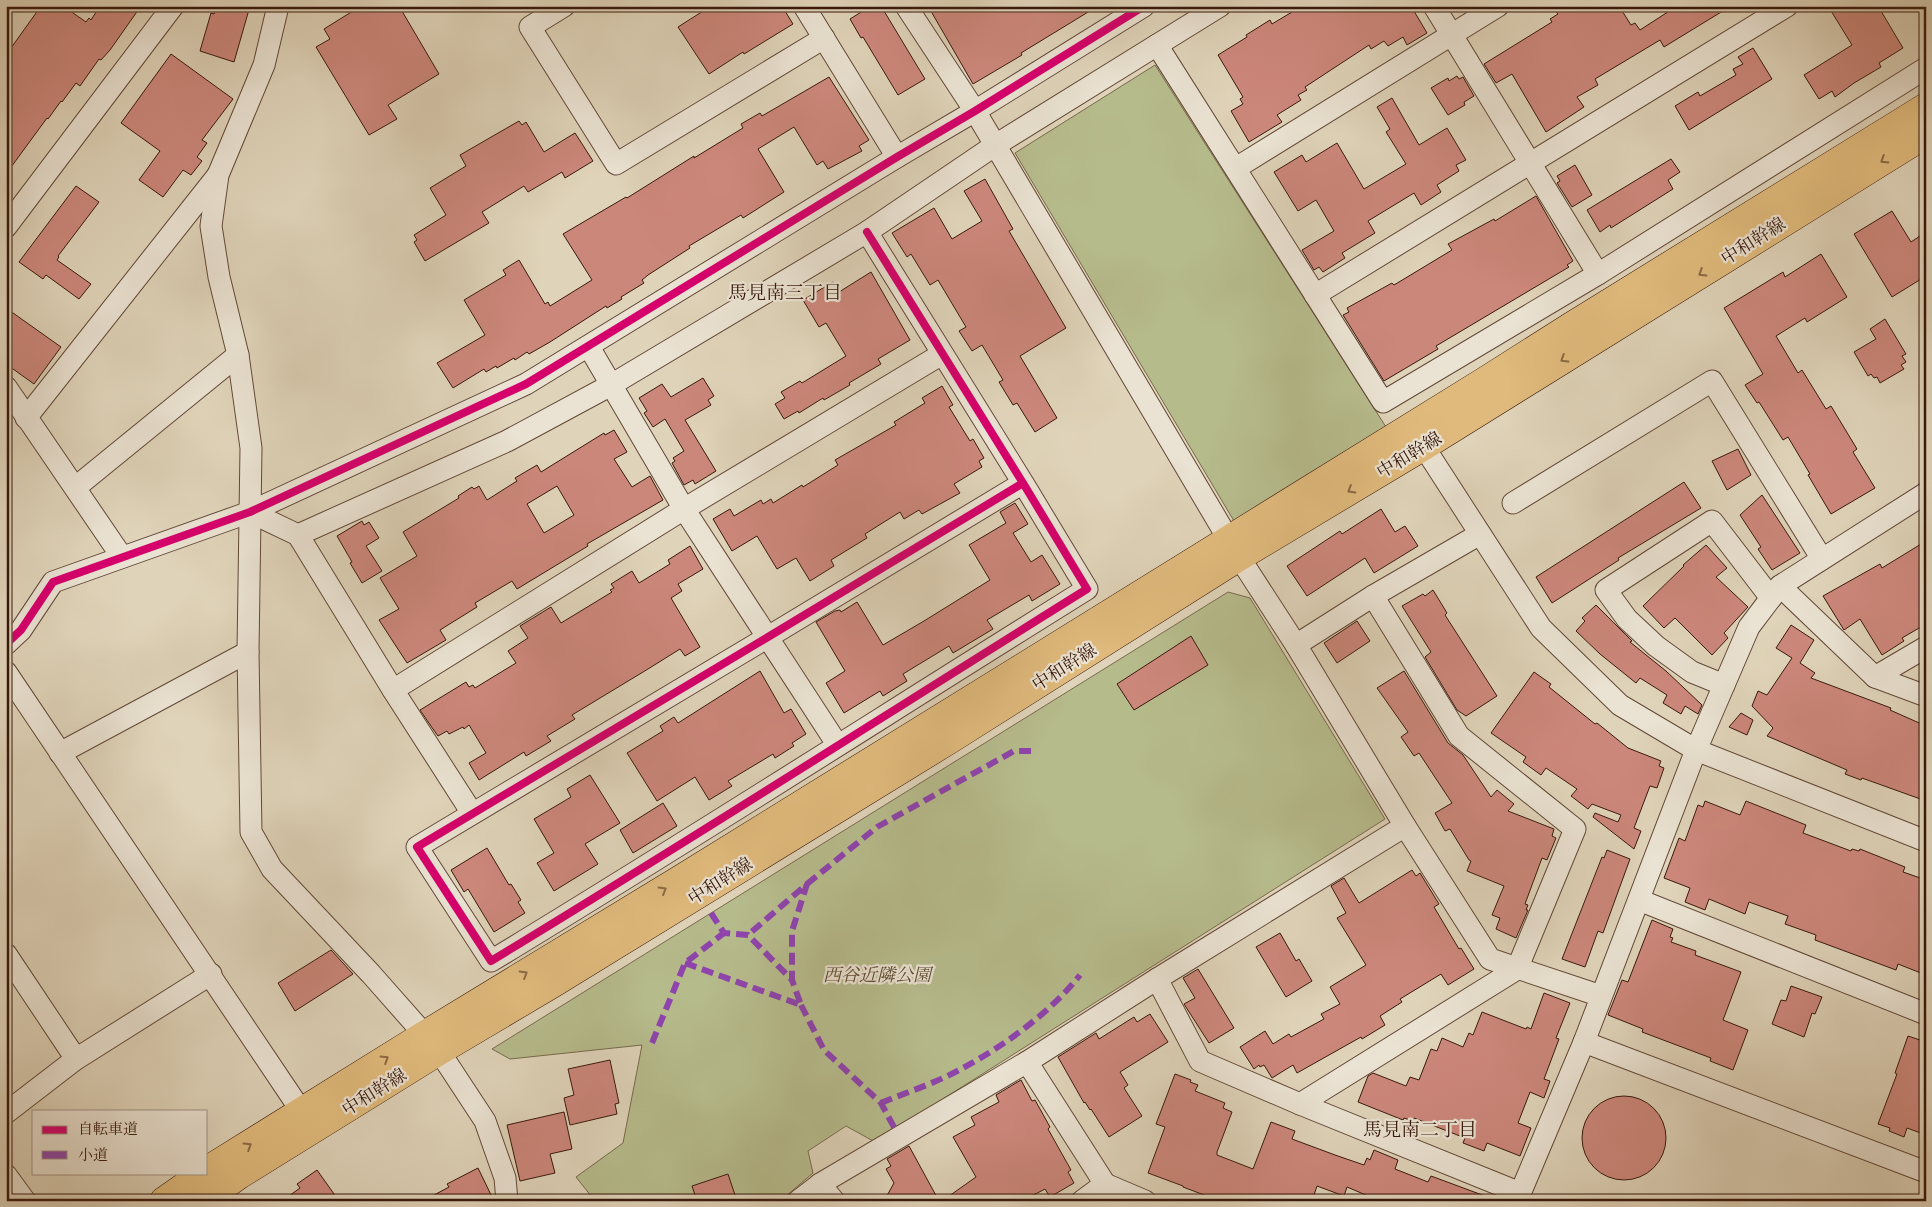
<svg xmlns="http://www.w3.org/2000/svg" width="1932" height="1207" font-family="'IM FELL Double Pica','Noto Serif JP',serif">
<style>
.green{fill:#b6bb8c;stroke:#786a4c}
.building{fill:#cc877b;stroke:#39190c;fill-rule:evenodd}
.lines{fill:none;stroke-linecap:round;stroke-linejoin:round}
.minor-casing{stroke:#624837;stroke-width:23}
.major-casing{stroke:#39190c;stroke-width:29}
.minor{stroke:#eae2d2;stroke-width:21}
.major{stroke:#e0ba7c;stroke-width:28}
.quiet{stroke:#8e44ad;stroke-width:6;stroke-dasharray:12 6;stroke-linecap:butt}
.cycleway-casing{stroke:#eae2d2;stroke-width:11}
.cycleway{stroke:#d6006c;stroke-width:8}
.oneway{stroke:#8c6a44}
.labels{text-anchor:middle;stroke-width:4.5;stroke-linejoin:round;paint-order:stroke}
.street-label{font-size:18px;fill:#39190c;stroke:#eae2d2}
.park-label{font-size:18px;font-style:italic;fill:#5e4a32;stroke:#eae2d2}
.neighbourhood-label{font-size:19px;fill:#39190c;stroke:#eae2d2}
</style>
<rect width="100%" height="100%" fill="#dfd3b9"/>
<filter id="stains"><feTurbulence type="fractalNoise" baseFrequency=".004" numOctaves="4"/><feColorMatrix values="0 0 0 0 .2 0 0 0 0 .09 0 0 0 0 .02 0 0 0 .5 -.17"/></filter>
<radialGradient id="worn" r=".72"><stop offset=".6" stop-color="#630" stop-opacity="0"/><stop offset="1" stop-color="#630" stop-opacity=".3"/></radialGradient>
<!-- green -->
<g class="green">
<path d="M1155 65 1386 427 1234 521 1015 153Z"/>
<path d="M1228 592 1250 598 1385 819 875 1142 846 1126 808 1151 813 1173 780 1201H595L576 1177 623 1143 642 1045 510 1059 492 1049Z"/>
</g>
<!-- building -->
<g class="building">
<path d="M41 6H63L86 22 89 18 91 20 100 6H141L110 50 101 60 99 59 80 86 76 83 62 102 61 101 48 119 47 118 6 174V55Z"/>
<path d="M217 6H250L234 62 200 51 211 13 214 14Z"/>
<path d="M361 6H399L439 74 388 105 397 119 369 135 316 47 330 39 324 29Z"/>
<path d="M711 6H782L793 24 744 54 743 52 709 74 678 27Z"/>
<path d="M871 6H881L925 79 898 95 863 37 861 38 850 19Z"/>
<path d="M928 6H1098L1021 53 1022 55 973 84Z"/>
<path d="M1302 6H1411L1427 33 1407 45 1403 37 1388 46 1384 41 1371 49 1369 45 1305 87 1307 90 1298 95 1301 100 1277 115 1282 122 1249 142 1231 111 1243 104 1240 99 1243 97 1218 55 1247 37 1246 35 1270 20 1272 24Z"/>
<path d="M1565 6H1619L1631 25 1635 23 1640 30 1677 6H1731L1664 47 1660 40 1595 79 1598 85 1577 97 1584 107 1546 132 1512 74 1496 83 1484 64 1552 22 1550 19 1558 14 1556 12Z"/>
<path d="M1828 6H1878L1903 48 1879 63 1881 67 1854 83 1835 97 1832 91 1819 99 1804 75 1852 45Z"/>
<path d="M1753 48 1772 79 1689 130 1675 106 1698 92 1700 96 1736 75 1733 69 1743 64 1738 57Z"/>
<path d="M171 54 233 99 202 140 207 143 197 157 202 161 191 175 183 170 163 197 139 180 160 151 121 123Z"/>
<path d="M1457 76 1459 79 1463 77 1474 96 1464 102 1465 105 1448 115 1431 88 1448 78 1449 81Z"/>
<path d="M829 77 869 140 859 146 862 151 828 169 823 161 817 165 794 127 758 149 784 192 743 218 741 215 689 246 690 248 648 275 642 280 644 283 621 297 622 299 607 308 606 306 550 342 529 354 527 352 515 360 514 358 497 368 496 366 486 372 484 369 453 388 437 363 485 335 464 300 506 275 503 270 519 260 545 304 548 302 550 306 592 280 563 234 626 197 627 198 694 156V158L743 128 741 124 760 113 762 116Z"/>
<path d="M1392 98 1419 145 1447 128 1466 160 1456 165 1459 171 1437 185 1441 192 1421 205 1414 193 1368 221 1375 233 1342 253 1345 258 1323 272 1319 267 1314 270 1302 250 1334 231 1316 200 1298 211 1274 172 1302 155 1306 162 1337 143 1364 189 1406 164 1386 132 1390 129 1377 107Z"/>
<path d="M519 121 522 125 526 122 544 152 575 133 593 161 565 178 562 172 528 192 524 186 482 212 489 223 425 261 414 242 417 240 414 235 446 215 430 188 466 166 460 155Z"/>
<path d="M1671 159 1680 172 1668 180 1673 189 1611 228 1610 225 1600 232 1587 210Z"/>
<path d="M1575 165 1592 195 1572 207 1557 183 1560 181 1557 176Z"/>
<path d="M985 179 1013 229 1009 231 1066 328 1020 356 1057 418 1035 432 1017 403 1013 405 999 382 1003 380 982 345 972 351 959 331 966 327 938 280 930 285 911 254 907 257 892 233 934 208 952 239 982 221 964 191Z"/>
<path d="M76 186 99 202 58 256 59 257 57 260 91 284 79 299 46 275 43 279 19 262Z"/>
<path d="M1536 196 1573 261 1567 265 1569 267 1436 346 1438 349 1384 381 1343 315 1349 312 1347 308 1392 283 1394 285 1452 250 1448 244 1494 219 1495 221Z"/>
<path d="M1892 211 1911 242 1926 232V276L1892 297 1854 234Z"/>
<path d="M1821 254 1847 297 1807 322 1805 318 1776 336 1798 373 1802 370 1826 409 1831 406 1857 449 1853 452 1875 488 1831 514 1808 475 1810 474 1788 437 1783 440 1759 402 1757 403 1745 385 1763 374 1724 308 1783 272 1785 277Z"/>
<path d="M871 272 910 340 878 359 881 364 849 383 850 385 824 400 823 398 799 413 798 411 784 419 775 404 785 398 781 392 800 381 802 383 846 356 826 323 819 327 803 300 833 282 839 292Z"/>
<path d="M6 308 61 347 34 384 6 364Z"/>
<path d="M1885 319 1906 354 1902 356 1906 362 1901 365 1904 369 1880 383 1877 377 1874 378 1871 374 1868 376 1854 352 1876 339 1870 329Z"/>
<path d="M703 378 714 396 708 400 711 405 685 420 716 471 695 484 693 480 684 485 672 463 675 461 673 458 684 451 665 419 653 427 644 413 647 411 639 398 662 384 671 397Z"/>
<path d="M942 386 953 405 949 407 970 441 973 439 984 458 979 461 982 467 954 484 960 493 922 514 919 510 904 519 900 512 865 534 867 538 831 560 834 566 810 581 796 558 777 569 757 536 732 551 713 519 730 509 734 516 761 500 763 504 771 499 773 503 802 485 803 487 838 465 835 460 896 425 894 422 925 403 922 398Z"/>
<path d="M614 430 627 452 614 459 632 487 650 476 663 500 587 544 588 546 517 589 512 581 475 603 477 607 440 630 446 640 407 663 379 620 399 609 380 578 417 556 403 532 459 498 458 496 472 487 474 489 479 486 487 500 517 481 515 478 537 465 541 472 604 433 605 435ZM557 486 574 515 544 533 527 504Z"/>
<path d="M1738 449 1751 475 1727 490 1712 461Z"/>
<path d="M1684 482 1701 508 1618 558 1619 560 1552 603 1536 577Z"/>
<path d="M1762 495 1800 553 1772 570 1758 549 1761 547 1740 515Z"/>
<path d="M1015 503 1028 524 1013 533 1031 562 1042 555 1060 584 1032 601 1029 595 987 620 993 629 953 653 949 646 903 674 907 681 883 696 880 691 844 713 826 683 845 671 816 622 835 611 840 610 841 612 857 602 883 645 924 621 990 580 969 545 1006 523 1000 512Z"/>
<path d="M1381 509 1395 532 1405 526 1418 546 1374 573 1365 558 1307 596 1287 566 1340 531 1342 534Z"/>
<path d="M362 521 364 525 369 522 379 538 366 546 382 571 362 583 350 563 352 562 337 536Z"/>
<path d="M1926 541V624L1902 638 1904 641 1882 655 1860 619 1844 630 1823 596 1880 564 1882 568Z"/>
<path d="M1706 545 1727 568 1716 577 1748 607 1724 633 1728 638 1712 655 1675 618 1664 628 1643 606 1684 566 1683 565Z"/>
<path d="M690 546 703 569 678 584 682 591 671 598 700 647 685 656 680 649 648 669 572 715 575 719 547 736 551 741 526 756 524 752 479 780 469 763 486 753 469 725 464 729 463 727 449 734 447 731 438 736 433 729 420 710 466 682 469 687 473 685 475 688 516 663 508 651 528 638 520 626 551 607 561 623 612 592 610 590 614 588 611 584 632 571 639 583 670 564 668 560Z"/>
<path d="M1433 590 1447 613 1445 615 1497 696 1466 716 1457 710 1425 657 1431 652 1402 606 1423 594 1425 596Z"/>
<path d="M1596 605 1632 641 1630 642 1666 671 1702 705 1698 714 1685 706 1681 714 1663 703 1667 695 1640 678 1636 683 1600 654 1576 631 1585 621 1582 618Z"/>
<path d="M1357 621 1370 641 1337 663 1324 643Z"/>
<path d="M1791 625 1814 640 1800 663 1815 673 1811 678 1891 708 1890 710 1926 726V801L1862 778 1861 780 1845 774 1847 770 1767 736 1773 728 1752 706 1758 691 1767 695 1792 658 1776 648Z"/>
<path d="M1191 636 1208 665 1134 710 1117 684Z"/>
<path d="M760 671 784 713 791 709 806 734 792 743 794 746 775 758 773 754 728 781 732 786 709 800 695 777 657 801 627 753 663 731 660 726 674 717 678 723Z"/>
<path d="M1404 671 1448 743 1463 755 1491 797 1497 790 1514 804 1508 811 1554 829 1552 836 1556 838 1547 860 1542 858 1525 904 1528 905 1526 910H1528L1516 938 1496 929 1500 918 1492 915 1504 886 1467 871 1471 861 1469 860 1450 829 1445 831 1435 813 1452 803 1419 753 1414 756 1401 737 1408 732 1377 688Z"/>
<path d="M1534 672 1551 684 1549 687 1595 724 1597 723 1628 748 1661 761 1659 766 1664 768 1657 788 1650 786 1634 828 1641 831 1634 849 1593 817 1595 813 1618 822 1621 815 1592 804 1588 809 1571 796 1577 789 1546 768 1541 775 1523 762 1526 757 1491 733Z"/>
<path d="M1741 713 1753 720 1747 735 1729 727Z"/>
<path d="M590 775 620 823 585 844 598 864 554 891 537 863 554 853 534 819 571 797 567 789Z"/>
<path d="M1705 801 1740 815 1746 801 1806 825 1803 833 1851 851 1852 849 1859 851 1860 849 1905 867 1903 872 1926 880V975L1898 964 1896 970 1815 940 1816 935 1785 924 1788 916 1749 902 1745 914 1709 899 1705 910 1685 902 1690 888 1664 878 1679 838 1685 841 1698 805 1703 807Z"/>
<path d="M663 803 677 826 633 853 620 830Z"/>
<path d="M487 848 509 885 511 884 521 900 518 902 525 913 494 932 468 889 464 892 451 870Z"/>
<path d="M1607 850 1630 859 1603 933 1598 931 1585 967 1562 959 1602 857 1604 858Z"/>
<path d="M1412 870 1416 876 1420 873 1439 904 1434 907 1459 949 1461 948 1474 969 1448 985 1441 974 1400 999 1402 1002 1380 1016 1385 1025 1362 1039 1361 1037 1297 1073 1293 1065 1272 1078 1264 1065 1260 1067 1259 1065 1254 1069 1240 1047 1265 1031 1273 1044 1289 1034 1291 1037 1324 1019 1321 1014 1340 1004 1330 987 1366 965 1337 918 1346 913 1331 886 1344 878 1359 903Z"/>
<path d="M1652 920 1673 929 1670 937 1673 938 1671 942 1696 951 1695 955 1741 972 1723 1020 1748 1030 1733 1070 1710 1061 1711 1058 1642 1032 1643 1029 1608 1015 1622 980 1628 982Z"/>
<path d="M1280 933 1296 961 1299 959 1312 981 1286 997 1256 947Z"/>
<path d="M331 950 353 974 295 1011 278 983Z"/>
<path d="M1198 969 1234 1028 1209 1043 1184 1004 1195 998 1183 978Z"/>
<path d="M1791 986 1822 997 1815 1014 1812 1013 1804 1037 1772 1024 1781 1000 1786 1001Z"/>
<path d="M1544 993 1570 1003 1556 1038 1559 1039 1544 1079 1550 1081 1544 1098 1530 1092 1518 1123 1531 1128 1520 1156 1487 1143 1484 1151 1463 1143 1465 1138 1414 1118 1413 1121 1404 1118 1403 1120 1358 1102 1368 1076 1373 1073 1406 1086 1410 1077 1419 1080 1431 1049 1437 1051 1442 1038 1463 1047 1469 1033 1473 1035 1482 1012 1526 1029 1527 1027 1531 1029Z"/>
<path d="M1150 1014 1168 1042 1120 1072 1128 1085 1124 1088 1142 1116 1109 1137 1091 1109 1090 1110 1085 1102 1084 1103 1058 1057 1096 1033 1099 1039 1134 1017 1137 1022Z"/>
<path d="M1908 1036 1926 1042V1135L1907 1128 1904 1137 1889 1131 1890 1128 1878 1124 1897 1074 1895 1073Z"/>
<path d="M610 1060 619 1103 615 1104 617 1114 570 1125 564 1098 574 1095 568 1069Z"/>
<path d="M1175 1074 1191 1080 1190 1082 1198 1085 1195 1091 1225 1103 1223 1108 1232 1112 1217 1152V1155L1253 1169 1271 1122 1295 1131 1292 1139 1335 1155 1364 1165 1367 1158 1370 1160 1374 1150 1398 1160 1395 1169 1428 1182 1431 1176 1493 1199 1492 1201H1380L1347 1187 1344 1196 1317 1186 1312 1201H1220L1183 1187V1186L1148 1173 1165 1127 1156 1124Z"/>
<path d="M1021 1080 1032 1101 1035 1100 1050 1127 1048 1129 1071 1170 1068 1172 1074 1183 1050 1197 1045 1189 1022 1201H942L976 1177 953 1137 975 1125 971 1117 999 1102 996 1095Z"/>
<circle cx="1624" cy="1138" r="42"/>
<path d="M564 1112 572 1149 550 1154 555 1173 520 1181 507 1125Z"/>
<path d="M909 1146 939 1201H884L894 1183 886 1169 891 1166 887 1159Z"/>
<path d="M478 1168 494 1201H423L449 1187 447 1184Z"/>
<path d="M317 1170 339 1201H282L300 1188 297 1184Z"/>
<path d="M728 1174 737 1201H697L692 1186Z"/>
</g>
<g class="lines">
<!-- minor casing -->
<g class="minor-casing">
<g id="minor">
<path d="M278 6 264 65 218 175 211 226 219 277 238 355 251 448 248 652 251 832 272 869 371 974 439 1051 485 1121 505 1178 507 1201"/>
<path d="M564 6 530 27 616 164 824 38"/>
<path d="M804 6 897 157"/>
<path d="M906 6 975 111 1239 557 1296 645 1405 826 1490 959 1601 996"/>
<path d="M1220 6 1157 45 1383 402 1598 274 1926 68"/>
<path d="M1434 6 1598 274"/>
<path d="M1236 168 1498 6"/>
<path d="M6 227 173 6"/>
<path d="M867 232 1023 483 768 637 417 847 491 961C691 840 888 713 1087 589L1023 483"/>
<path d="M1315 295 1787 6"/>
<path d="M589 347 684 509 837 744"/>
<path d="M6 387 122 557"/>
<path d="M26 418 218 175"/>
<path d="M1415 433 1541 628 1620 705 1696 750 1926 841"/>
<path d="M76 487 238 355"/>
<path d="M1513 503 1712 381 1822 559"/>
<path d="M250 512 298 535 393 690 472 813"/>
<path d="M298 535 507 441 611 385 867 232 994 146 1157 45"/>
<path d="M1780 586 1875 677 1926 696"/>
<path d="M6 644 21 630 53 582 250 512 526 384 897 157 975 111 1144 6"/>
<path d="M1296 645 1373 596 1480 534"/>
<path d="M6 672 310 1124"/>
<path d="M1875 677 1926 647"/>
<path d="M1724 685 1692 672 1656 646 1627 619 1606 590 1712 521 1771 598"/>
<path d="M393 690 684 509 942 354"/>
<path d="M60 753 248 652"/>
<path d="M1639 900 1926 1014"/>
<path d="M6 954 76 1059"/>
<path d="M1157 979 1200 1061 1300 1104 1520 1193"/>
<path d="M1584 1042 1926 1172"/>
<path d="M1027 1062 1105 1184 1082 1201"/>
<path d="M1300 1104 1517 969 1575 829 1459 736 1373 596"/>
<path d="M6 1113 76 1059 211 974"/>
<path d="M6 1175 25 1201"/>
<path d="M820 1184 834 1201"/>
<path d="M1105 1184 1145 1201"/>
<path d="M798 1201 820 1184 1027 1062 1157 979 1405 826"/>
<path d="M1517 1201 1584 1042 1696 750 1749 627 1780 586 1926 493"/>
</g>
</g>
<!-- major casing -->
<g class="major-casing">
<g id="major">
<path d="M206 1171 423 1036 676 882 1485 381 1570 327 1926 107"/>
<path d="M164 1201 204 1173"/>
<path d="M203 1201 239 1175 439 1051 552 984 949 740 1239 557 1424 446 1926 134"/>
</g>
</g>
<!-- minor -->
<use href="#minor" class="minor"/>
<!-- major -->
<use href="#major" class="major"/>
<!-- quiet -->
<g class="quiet">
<path d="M807 884 877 827 1014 751H1035"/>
<path d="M711 913 724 933 748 935 792 980V931L807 884 748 935"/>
<path d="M685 963 801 1005 792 980"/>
<path d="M801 1005 824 1050 881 1103 895 1129"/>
<path d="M652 1043 685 963 724 933"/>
<path d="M881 1103C907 1092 936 1083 961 1069 1004 1046 1050 1013 1080 975"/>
</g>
<!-- cycleway casing -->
<g class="cycleway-casing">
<g id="cycleway">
<path d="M867 232 1023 483 768 637 417 847 491 961C691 840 888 713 1087 589L1023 483"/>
<path d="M6 644 21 630 53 582 250 512 526 384 897 157 975 111 1144 6"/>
</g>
</g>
<!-- cycleway -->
<use href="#cycleway" class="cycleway"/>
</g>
<!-- one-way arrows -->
<defs><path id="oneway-chevron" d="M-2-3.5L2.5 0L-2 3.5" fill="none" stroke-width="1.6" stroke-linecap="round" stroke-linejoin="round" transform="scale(1.25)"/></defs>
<g class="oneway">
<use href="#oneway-chevron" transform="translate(1884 160) rotate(148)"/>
<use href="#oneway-chevron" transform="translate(1702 273) rotate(148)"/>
<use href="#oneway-chevron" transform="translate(1564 359) rotate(148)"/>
<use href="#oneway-chevron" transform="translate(1351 490) rotate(149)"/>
<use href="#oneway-chevron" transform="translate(663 890) rotate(-31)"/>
<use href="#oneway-chevron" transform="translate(524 974) rotate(-31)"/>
<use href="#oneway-chevron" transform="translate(385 1059) rotate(-32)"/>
<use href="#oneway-chevron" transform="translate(248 1146) rotate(-32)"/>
</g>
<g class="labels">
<!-- street labels -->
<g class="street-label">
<text transform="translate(1753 241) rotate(-32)" y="6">中和幹線</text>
<text transform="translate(1409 455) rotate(-31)" y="6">中和幹線</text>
<text transform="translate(1064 667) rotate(-32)" y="6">中和幹線</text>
<text transform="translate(720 881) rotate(-32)" y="6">中和幹線</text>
<text transform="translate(374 1092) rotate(-32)" y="6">中和幹線</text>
</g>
<!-- park labels -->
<g class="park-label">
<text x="877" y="981">西谷近隣公園</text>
</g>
<!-- neighbourhood labels -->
<g class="neighbourhood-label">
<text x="785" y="299">馬見南三丁目</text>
<text x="1420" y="1136">馬見南二丁目</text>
</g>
</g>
<!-- margin -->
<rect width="1932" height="1207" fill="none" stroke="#dfd3b9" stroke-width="25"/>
<rect x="8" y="8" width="1917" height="1192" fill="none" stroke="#39190c" stroke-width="2.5"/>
<rect x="12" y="12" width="1907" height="1182" fill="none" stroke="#39190c"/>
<!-- legend -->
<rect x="32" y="1110" width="175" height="65" fill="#eae2d2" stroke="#a39283"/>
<rect x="42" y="1126" width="25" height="8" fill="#d6006c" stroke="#a39283"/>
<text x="78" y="1134" font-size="15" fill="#39190c">自転車道</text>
<rect x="42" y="1151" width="25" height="8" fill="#8e44ad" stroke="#a39283"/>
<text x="78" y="1160" font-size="15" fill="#39190c">小道</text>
<rect width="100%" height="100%" filter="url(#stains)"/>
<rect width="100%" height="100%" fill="url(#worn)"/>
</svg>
